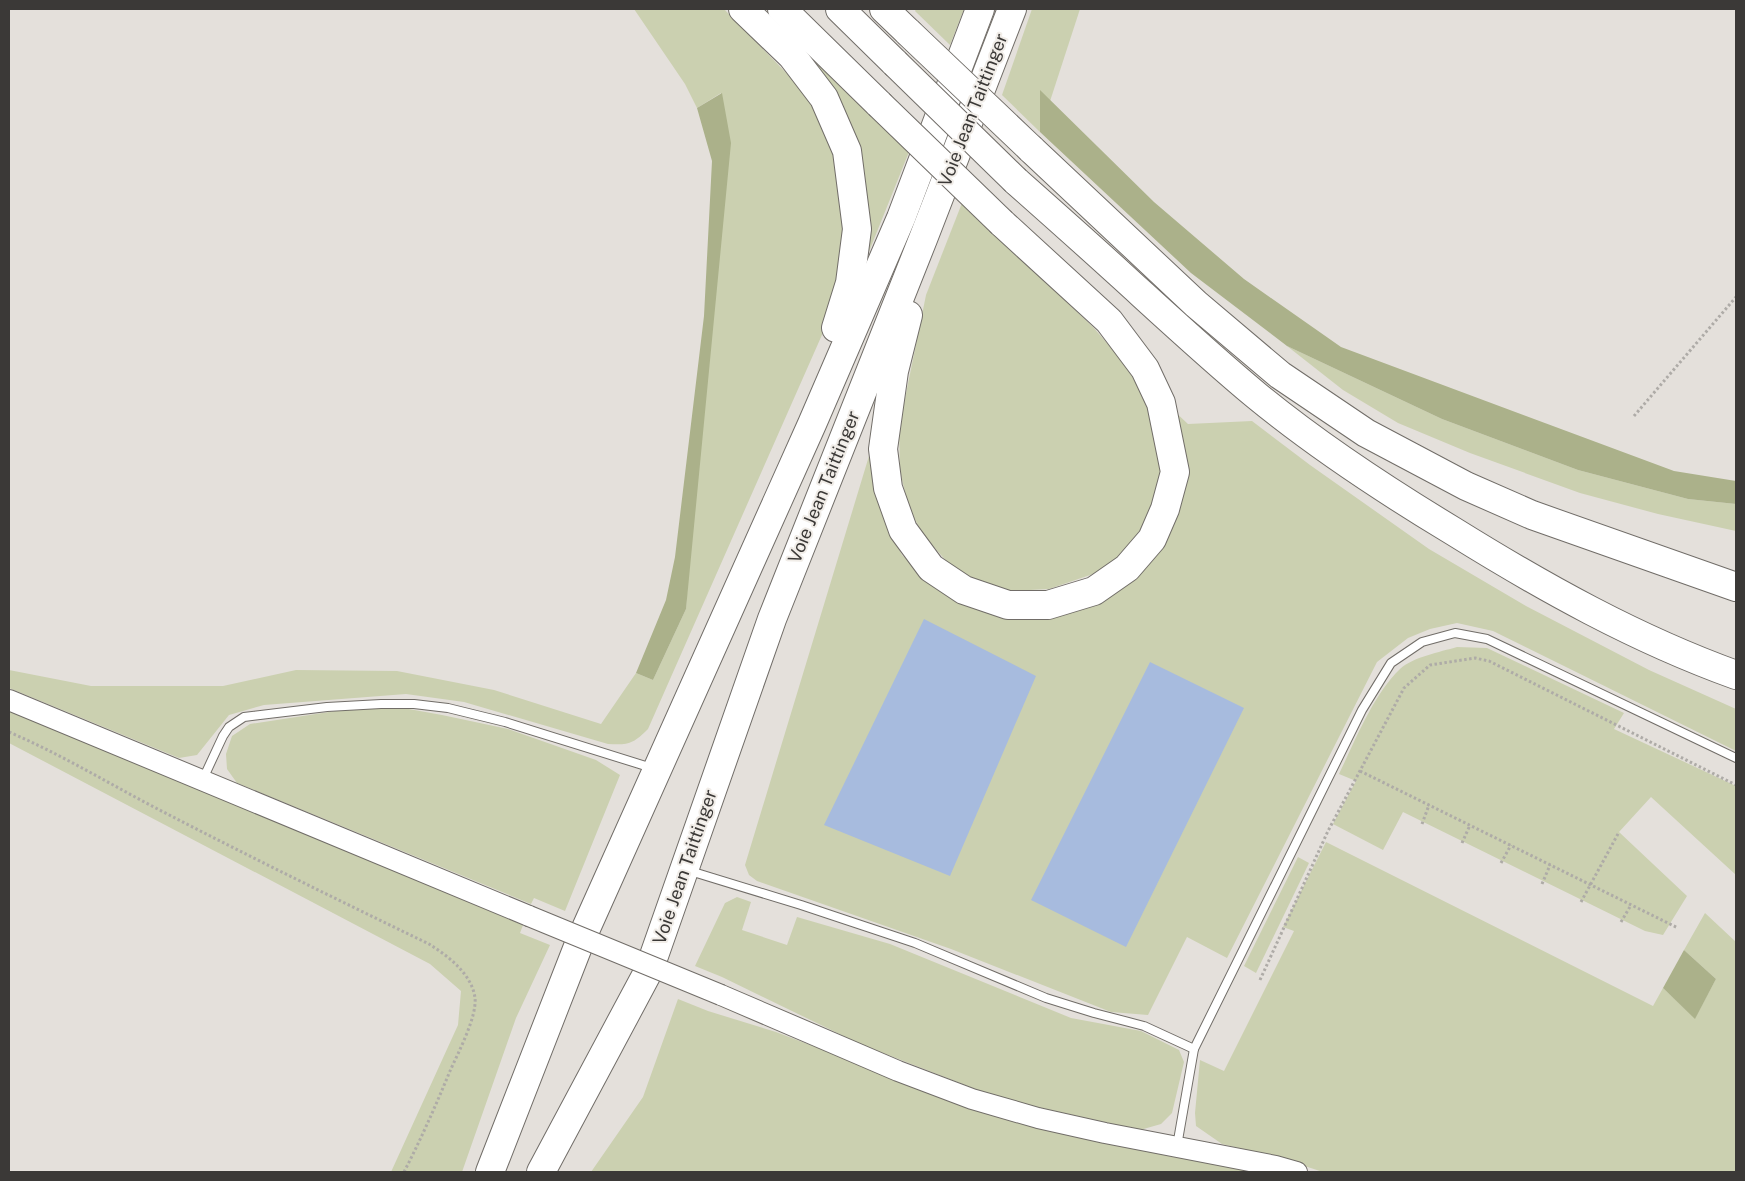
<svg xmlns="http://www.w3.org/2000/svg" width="1745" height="1181" font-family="'Public Sans',sans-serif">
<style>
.green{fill:#cbd0b0}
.forest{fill:#abb18a}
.water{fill:#a7bbde}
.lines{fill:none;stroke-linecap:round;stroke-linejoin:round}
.service-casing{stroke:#716d68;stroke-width:10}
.tertiary-casing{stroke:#716d68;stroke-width:22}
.motorway-casing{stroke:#716d68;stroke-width:30}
.path{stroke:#aeaba7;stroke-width:3;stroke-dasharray:2.5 2.5;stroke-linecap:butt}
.service{stroke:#fff;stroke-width:8}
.tertiary{stroke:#fff;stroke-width:20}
.motorway{stroke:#fff;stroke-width:28}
.tertiary-bridge-casing{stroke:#716d68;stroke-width:22;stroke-linecap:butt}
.motorway-bridge-casing{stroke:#716d68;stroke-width:30;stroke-linecap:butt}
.tertiary-bridge{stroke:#fff;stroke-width:20}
.motorway-bridge{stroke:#fff;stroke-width:28}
.labels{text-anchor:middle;stroke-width:4;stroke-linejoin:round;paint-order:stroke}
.street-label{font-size:18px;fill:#3b3937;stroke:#f1ede8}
</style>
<rect width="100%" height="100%" fill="#e4e0db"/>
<!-- green -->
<g class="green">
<path d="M634 9H724L796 83 820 117 835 159 848 248 829 319 648 729C633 744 629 745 608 744L464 702 406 694 264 705 229 715 197 755 179 758 9 688V670L91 686H223L296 670 397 671 494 690 601 724 636 673 653 680 686 609 721 93 697 108 685 84Z"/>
<path d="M760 9 909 152 866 259 855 155Z"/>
<path d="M916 9H964L950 45 915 11Z"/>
<path d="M1032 9H1080L1040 132 1002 95Z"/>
<path d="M962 203 1093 327 1125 364 1145 399 1160 441V493L1141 536 1126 553 1096 573 1049 589 1011 591 981 584 949 564 924 536 909 509 900 471 899 428 926 295Z"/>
<path d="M1287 346 1442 419 1578 470 1688 499 1736 504V531L1658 514 1580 493 1470 453 1398 423 1343 390Z"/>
<path d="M1172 409 1188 424 1252 421 1310 465 1429 549 1526 606 1649 670 1736 709V751L1493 631 1457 623 1430 629 1408 638 1377 662 1227 958 1187 937 1148 1015 1111 1012 951 949 757 881 749 875 745 865 869 456 875 459 887 525 902 555 939 589 982 611 1030 616 1160 547Z"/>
<path d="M1457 647 1487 648 1624 713 1614 729 1736 786V875L1651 797 1619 832 1687 896 1663 935 1645 931 1403 812 1383 850 1333 824 1356 781 1339 774C1355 741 1373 695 1400 669 1413 657 1440 652 1457 647Z"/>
<path d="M381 704 442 715 508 729 596 760 620 775 565 911 534 898 531 904 237 783 227 769 226 754 232 736 250 724Z"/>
<path d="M9 710 523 925 520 933 550 945 516 1018 462 1172H391L458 1025 461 991 430 964 9 743Z"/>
<path d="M1326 842 1653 1006 1663 988 1695 1018 1716 979 1684 950 1705 913 1736 942V1172H1323L1280 1158 1222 1144 1196 1126 1195 1113 1200 1060 1224 1071 1294 931 1283 927Z"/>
<path d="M1298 857 1309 863 1256 973 1244 966Z"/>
<path d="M737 897 751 902 742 930 787 945 797 917 890 944 1071 1018 1141 1031 1179 1050 1184 1062 1172 1113 1161 1124 1140 1130 1001 1099 860 1044 722 977 695 966 725 903Z"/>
<path d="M678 999 708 1011 776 1032 913 1084 1260 1172H591L643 1097Z"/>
</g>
<!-- forest -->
<g class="forest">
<path d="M1040 90 1154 202 1244 279 1341 347 1674 471 1736 481V504L1688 499 1578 470 1442 419 1287 346 1191 273 1040 132Z"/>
<path d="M722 93 731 143 686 609 653 680 636 673 666 600 675 557 704 316 712 161 697 108Z"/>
<path d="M1684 950 1716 979 1695 1019 1663 988Z"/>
</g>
<!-- water -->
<g class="water">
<path d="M924 619 1036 676 950 876 824 825Z"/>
<path d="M1150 662 1244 708 1126 947 1031 900Z"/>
</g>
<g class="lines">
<!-- service casing -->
<g class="service-casing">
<g id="service">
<path d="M203 779 223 736 229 727 244 717 327 707 381 704H414L448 708 505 722 652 768"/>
<path d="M690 871 801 905 915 943 1046 998 1094 1013 1144 1026 1194 1049"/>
<path d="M1177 1146 1194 1049 1362 710 1391 663 1422 642 1455 633 1487 639 1736 758"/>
</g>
</g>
<!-- tertiary casing -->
<g class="tertiary-casing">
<g id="tertiary">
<path d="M9 700 529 916"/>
<path d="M721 995 898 1071 972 1099 1038 1118 1105 1133 1276 1166 1297 1172"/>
</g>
</g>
<!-- motorway casing -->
<g class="motorway-casing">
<g id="motorway">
<path d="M743 9 792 56 824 98 847 151 857 229 850 283 836 328"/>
<path d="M782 9 879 104"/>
<path d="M840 9 895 63"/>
<path d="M884 9 908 32"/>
<path d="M1031 149 1196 304 1280 375 1366 433 1466 486 1532 515 1736 587"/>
<path d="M1016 181C1051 212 1086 243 1121 275 1166 316 1210 357 1257 396 1318 446 1385 490 1453 531 1543 587 1636 639 1736 675"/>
<path d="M908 315 894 371 883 449 888 488 903 530 931 568 964 590 1008 605H1048L1094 591 1127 568 1152 539 1165 509 1175 472 1161 403 1145 369 1109 321 1002 223"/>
<path d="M490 1172 579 944 812 424 901 218 980 9"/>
<path d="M541 1172 649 970 772 619 923 239 1012 9"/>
</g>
</g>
<!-- path -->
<g class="path">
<path d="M1634 416 1736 297"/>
<path d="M9 732C58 753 103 780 150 805 242 853 336 899 429 944 448 956 472 974 475 998 477 1017 458 1053 450 1071 436 1105 421 1139 404 1172"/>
<path d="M1360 771 1678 928"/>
<path d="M1422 824 1429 805"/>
<path d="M1462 843 1470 825"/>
<path d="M1501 863 1511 845"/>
<path d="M1542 884 1550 865"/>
<path d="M1581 902 1619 832"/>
<path d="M1621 922 1631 905"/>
<path d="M1260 980 1328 831 1404 688 1430 665 1475 658 1489 661 1736 785"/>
</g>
<!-- service -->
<use href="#service" class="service"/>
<!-- tertiary -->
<use href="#tertiary" class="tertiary"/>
<!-- motorway -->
<use href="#motorway" class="motorway"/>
<!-- tertiary-bridge casing -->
<g class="tertiary-bridge-casing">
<path id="tertiary-bridge" d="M529 916 721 995"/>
</g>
<!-- motorway-bridge casing -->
<g class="motorway-bridge-casing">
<g id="motorway-bridge">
<path d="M908 32 1031 149"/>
<path d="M895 63 1016 181"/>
<path d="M879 104 1002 223"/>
</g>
</g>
<!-- tertiary-bridge -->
<use href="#tertiary-bridge" class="tertiary-bridge"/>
<!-- motorway-bridge -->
<use href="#motorway-bridge" class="motorway-bridge"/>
</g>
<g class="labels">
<!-- street labels -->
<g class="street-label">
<text transform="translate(973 110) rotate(-69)" y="6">Voie Jean Taittinger</text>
<text transform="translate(824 487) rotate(-68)" y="6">Voie Jean Taittinger</text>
<text transform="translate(685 867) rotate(-71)" y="6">Voie Jean Taittinger</text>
</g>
</g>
<!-- border -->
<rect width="1745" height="1181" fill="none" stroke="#3b3937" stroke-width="20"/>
</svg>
